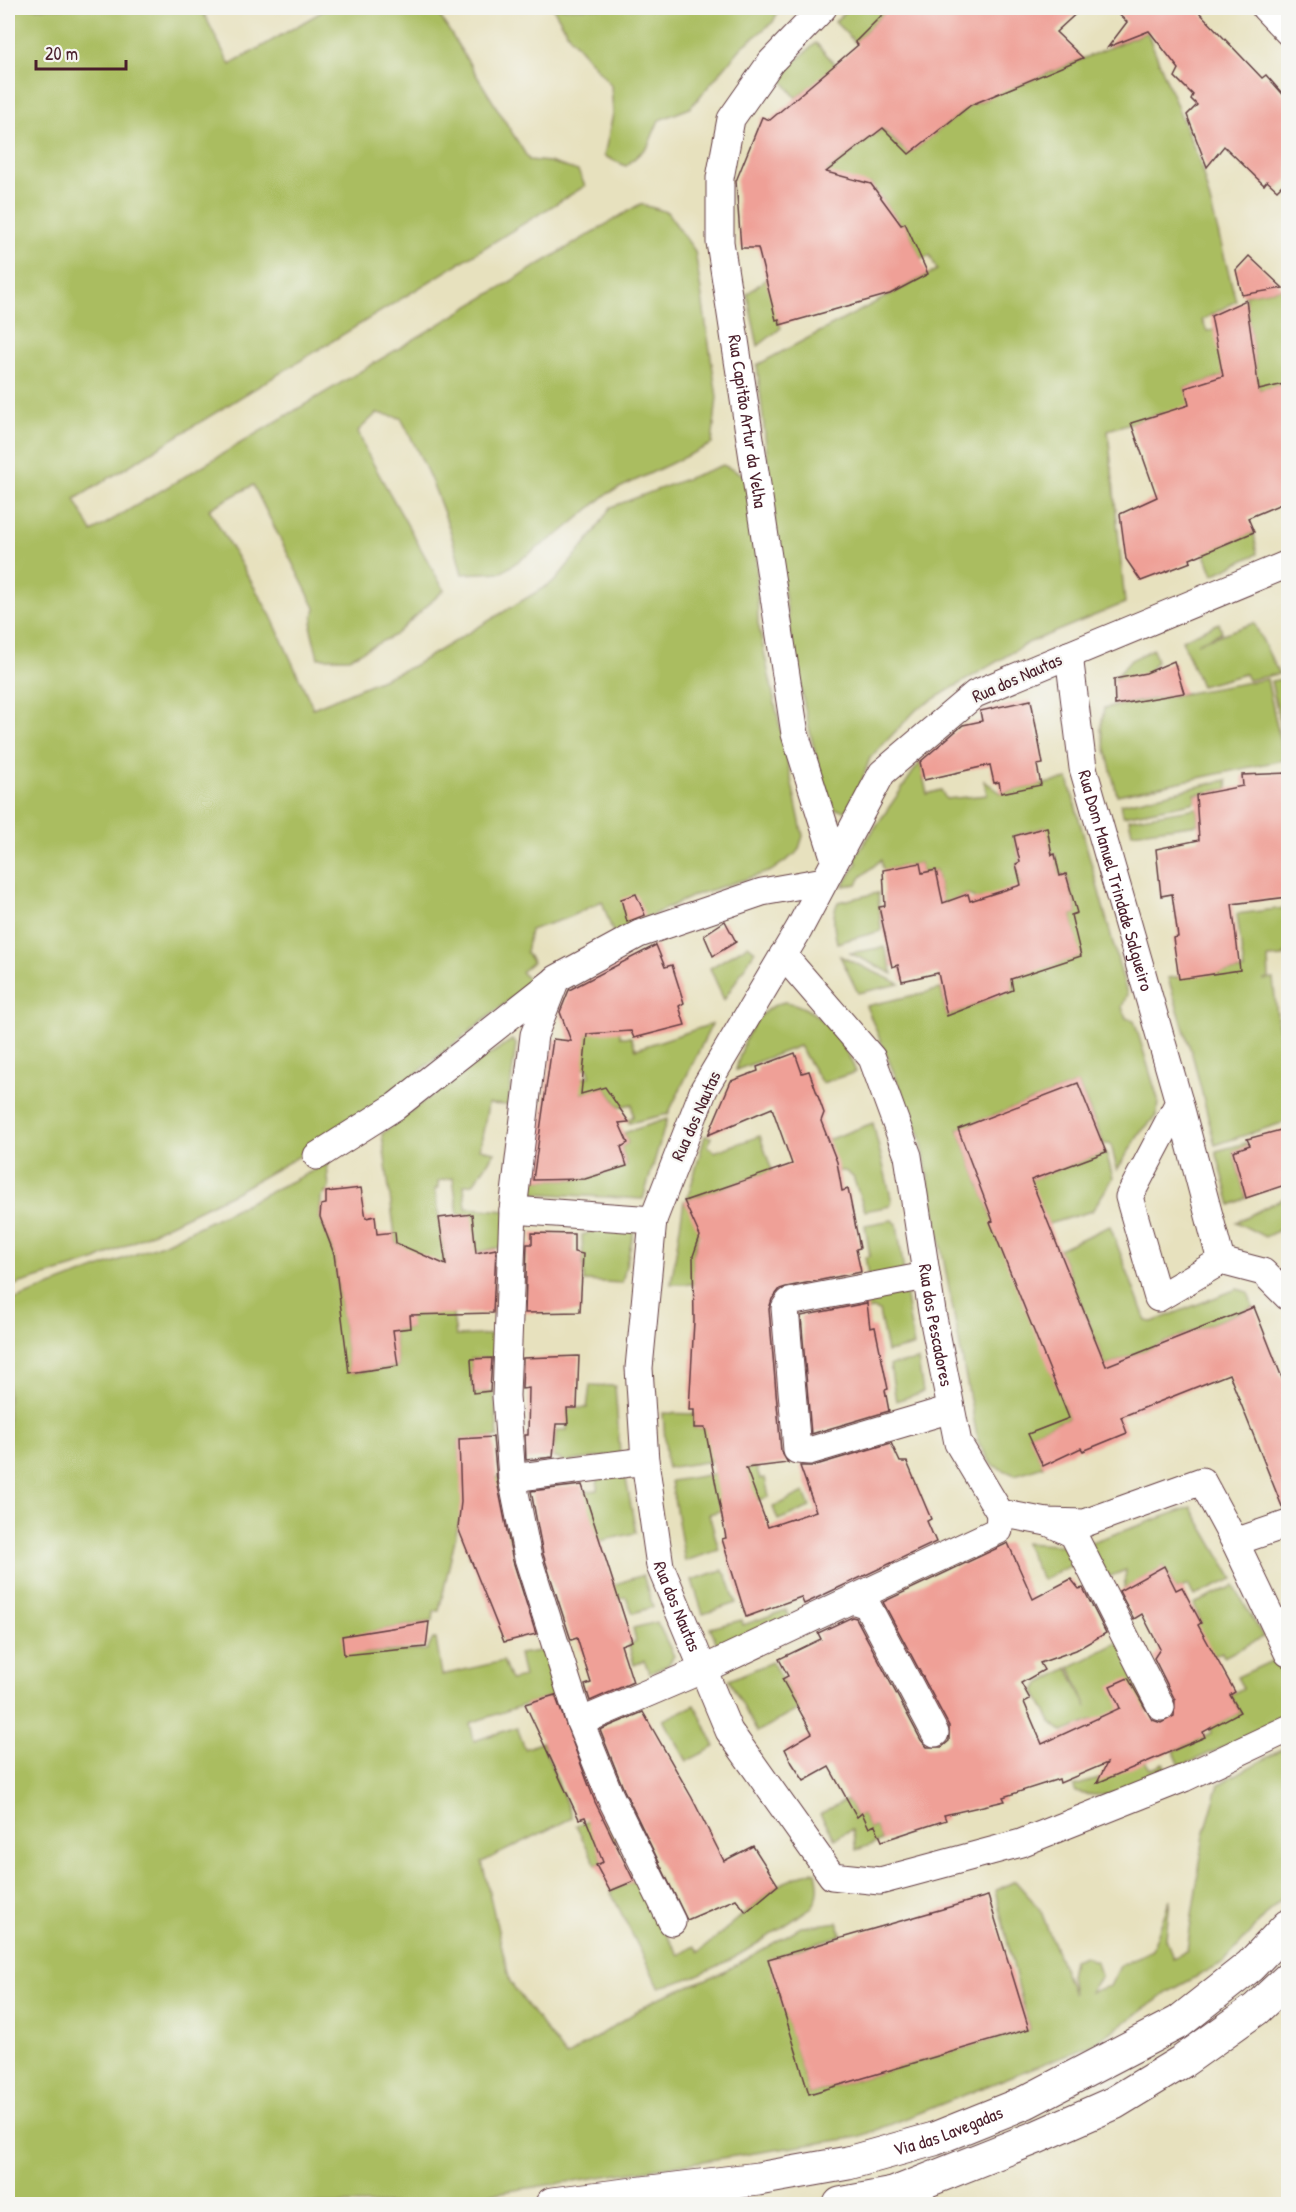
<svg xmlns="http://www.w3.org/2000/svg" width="1296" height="2212" font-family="'Patrick Hand',sans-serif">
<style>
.green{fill:#aabd61;stroke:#7a6e46;stroke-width:1.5}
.building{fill:#efa097}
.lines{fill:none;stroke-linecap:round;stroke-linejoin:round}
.street-casing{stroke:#623c41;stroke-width:29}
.primary-casing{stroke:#623c41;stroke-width:35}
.street{stroke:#fff;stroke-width:27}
.primary{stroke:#fff;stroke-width:33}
.labels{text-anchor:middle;stroke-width:4.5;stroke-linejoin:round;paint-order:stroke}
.street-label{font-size:18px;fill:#4a1f2b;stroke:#f6f6f2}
</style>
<rect width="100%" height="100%" fill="#f6f6f2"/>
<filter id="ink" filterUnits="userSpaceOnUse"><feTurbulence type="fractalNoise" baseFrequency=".0167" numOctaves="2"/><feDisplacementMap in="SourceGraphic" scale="12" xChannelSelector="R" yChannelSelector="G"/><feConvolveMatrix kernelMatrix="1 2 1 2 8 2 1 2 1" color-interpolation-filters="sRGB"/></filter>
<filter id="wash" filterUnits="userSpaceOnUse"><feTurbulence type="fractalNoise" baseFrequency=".008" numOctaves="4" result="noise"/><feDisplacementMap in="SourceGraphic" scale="24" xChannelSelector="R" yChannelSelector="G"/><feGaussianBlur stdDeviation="1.35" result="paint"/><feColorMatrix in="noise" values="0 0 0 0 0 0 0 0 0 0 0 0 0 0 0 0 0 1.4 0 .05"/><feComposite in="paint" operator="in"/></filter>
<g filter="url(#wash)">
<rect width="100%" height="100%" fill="#e7e1be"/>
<!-- green -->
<g class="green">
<path d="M8 8H201L230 65 328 8H435L529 160 549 162 578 171 585 186 75 499 92 532 640 204 667 212 695 251 717 397 712 444 607 494 563 531 502 572 462 574C448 515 429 472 401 418L377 413 358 431 366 451 444 590 395 635 349 658H318L311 629 315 608 253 485 209 509 271 616 313 708 413 666 555 581 593 534 611 507 723 465 748 477 756 534 758 623 803 836 798 852 771 871 695 895 613 933 602 901 567 918 530 930 526 953 533 962 521 972 532 982 344 1131 236 1192 94 1261 8 1287Z"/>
<path d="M553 8H780L773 22 742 47 690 108 659 120 648 146 626 166 604 156 613 114 611 85 570 37Z"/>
<path d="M848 8H880L885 12 855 42 835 22Z"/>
<path d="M1147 32 1200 163 1236 301 1202 320 1207 331 1223 329V376L1185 388 1201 436 1162 413 1108 430 1125 603 1028 643 917 709 870 758 856 797 845 811 834 809C815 764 806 715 797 668 778 568 769 466 757 365L937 270 930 255 921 259 905 224 901 225 871 184 816 180 882 129 909 154 971 105 989 98 969 45 1012 88Z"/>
<path d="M816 43 836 65 796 98 779 76Z"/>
<path d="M766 279 781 328 758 346 747 294Z"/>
<path d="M1288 287V383L1259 390 1245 295Z"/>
<path d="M1254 532 1257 554 1213 575 1203 549 1223 545Z"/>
<path d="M1219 623 1222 632 1197 643 1254 623 1279 674 1248 680 1245 674 1201 686 1182 640Z"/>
<path d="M1153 649 1157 661 1145 676 1114 679 1131 660Z"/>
<path d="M1288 678V756L1287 757 1271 681Z"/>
<path d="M1267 679 1284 760 1117 795 1101 729 1104 708Z"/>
<path d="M920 762 927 794 941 790 946 799 987 795 984 781 1001 793 1068 779 1127 994 1122 1007 1126 1018 1134 1020 1158 1099 1157 1115 1140 1133 1117 1170 1111 1144H1104L1078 1083 958 1129 1069 1418 1029 1434 1043 1466 1015 1475 992 1465 978 1442 920 1135 866 1006 941 989 947 1016 1013 990 1007 961 1044 968 1080 956 1071 915 1077 913 1067 874 1060 876 1055 854 1052 855 1046 827 1014 836 1020 862 1016 864 1022 891 976 899 968 894 943 903 936 870 922 873 920 863 883 870 881 860 861 877 857 884 843 886 857 864 855 857Z"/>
<path d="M1227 780 1228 789 1195 794V801L1192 803 1123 816 1121 804Z"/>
<path d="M1197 808 1198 824 1132 833 1129 819Z"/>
<path d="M878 893 881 931 837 943C834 929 831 915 838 902Z"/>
<path d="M1284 908 1288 954H1284V957L1268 958 1269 979 1263 980 1273 979 1281 1053 1288 1052V1121L1215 1145 1194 1061 1168 978 1244 970 1237 914Z"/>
<path d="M748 945 755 951 724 1000 710 968Z"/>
<path d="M884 947 893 974 850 953Z"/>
<path d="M840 956 900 984 858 993Z"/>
<path d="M784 1002C819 1006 844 1041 856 1072L822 1083 799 1046 736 1070C743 1042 753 1010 784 1002Z"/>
<path d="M614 1015 621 1037H631L636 1049 712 1024 668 1114 629 1123 628 1119 633 1117 632 1104 619 1107 605 1087 580 1094 565 1082 590 1076 588 1068 579 1067 587 1033Z"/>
<path d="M512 1040 516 1044 508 1105 488 1104 480 1149 495 1152 473 1184 464 1185 466 1208 507 1211 506 1246 473 1253 471 1214 458 1215 453 1178 438 1181V1188L435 1189 456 1336 503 1334 494 1358 471 1359 473 1393 494 1391 498 1437 459 1439 461 1480 502 1477 519 1539 500 1541 499 1546 469 1556 472 1524 459 1521 439 1611H434L433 1621 364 1633 363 1653 427 1650 433 1639H436L442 1675 503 1661 511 1680 524 1677 519 1654 547 1650 560 1693 470 1723 474 1741 517 1727 525 1749 542 1742 572 1818 482 1862 510 1982 566 2057 656 1999 724 1972 801 1927 838 1922 841 1935 769 1959 809 2094 1029 2029 995 1891 1015 1881 1040 1909 1073 1994 1070 1976 1073 1960 1084 1956 1097 1962 1101 1976 1090 1992 1110 1986 1120 1966 1152 1950 1170 1899 1166 1938 1173 1959 1187 1950 1204 1835 1219 1784 1288 1746V1891L1224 1962 1170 1991 1095 2043 859 2137 424 2204H8V1302L165 1243 327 1164 329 1188 321 1198 320 1217 334 1254 349 1371 353 1373 398 1366 393 1330 410 1328 405 1247 396 1243 382 1134 458 1075Z"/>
<path d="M667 1119 643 1199 528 1193 529 1180 585 1179 627 1166 621 1147 628 1143 624 1133Z"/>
<path d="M873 1123 892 1202 890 1206 865 1211 853 1177 845 1171H835L800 1150Z"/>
<path d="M705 1136 711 1137 708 1146 714 1152 760 1136 772 1171 687 1200Z"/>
<path d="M1246 1143 1247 1146 1233 1151 1246 1198 1231 1205 1216 1151Z"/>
<path d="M1106 1152 1113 1178 1092 1211 1048 1224 1030 1180Z"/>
<path d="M1288 1196V1226L1265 1237 1236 1222Z"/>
<path d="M684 1201 700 1229 693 1256 694 1284H671Z"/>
<path d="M596 1220 636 1222 622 1283 584 1281 582 1235 596 1230Z"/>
<path d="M892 1220 897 1224 904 1272 869 1282 865 1257 870 1256 865 1225Z"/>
<path d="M1110 1226 1146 1321 1152 1322 1237 1289 1248 1292 1253 1307 1106 1366 1059 1249Z"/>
<path d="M905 1292 914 1346 887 1352 879 1311 873 1309 831 1317 829 1308Z"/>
<path d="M918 1360 923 1392 896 1401 890 1365Z"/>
<path d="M590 1385 615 1386 620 1454 566 1462 553 1457 556 1430H567V1408H587Z"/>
<path d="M663 1413 694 1414V1428L736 1429 712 1461 667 1468Z"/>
<path d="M756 1467 760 1479 765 1478 769 1497 709 1514 719 1550 685 1561 671 1481Z"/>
<path d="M625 1474 636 1533 600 1541 580 1492 597 1490 598 1477Z"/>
<path d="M804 1492 810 1507 778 1520 773 1507Z"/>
<path d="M1191 1507 1233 1579 1194 1596 1188 1585 1176 1590 1164 1566 1124 1589 1126 1570 1103 1579 1086 1544Z"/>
<path d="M1025 1543 1071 1546 1080 1561 1042 1580Z"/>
<path d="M722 1570 727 1576 736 1603 703 1614 692 1580Z"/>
<path d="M643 1575 653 1607 633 1613 626 1597 614 1599 610 1586Z"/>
<path d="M1234 1586 1263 1637 1224 1657 1222 1652 1211 1657 1196 1626 1201 1623 1194 1604Z"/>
<path d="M786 1610 790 1618 719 1648 710 1628 742 1620 743 1625Z"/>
<path d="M657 1622 674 1656 668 1665 650 1673 644 1661 634 1665 629 1645 636 1641 633 1628Z"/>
<path d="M1121 1641 1154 1707 1141 1713 1142 1756 1150 1769 1163 1763 1168 1771C1137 1785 1109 1802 1075 1792L1074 1786 1116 1774 1093 1720 1063 1732 1051 1722 1035 1691 1039 1684 1068 1668 1087 1707 1070 1667Z"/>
<path d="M1274 1660C1288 1680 1295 1695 1284 1719L1180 1767 1174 1751 1211 1734 1210 1728 1240 1712 1230 1695 1243 1688 1237 1677Z"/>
<path d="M772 1662 799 1709 757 1732 729 1680Z"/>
<path d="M695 1705 715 1747 687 1761 663 1720Z"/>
<path d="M847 1799 857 1817 862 1813 869 1828 876 1827 882 1841 856 1850 852 1829 835 1839 820 1814Z"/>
<path d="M610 1812 623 1837 598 1847 603 1862 596 1865 576 1826Z"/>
<path d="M811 1871 816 1872C819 1885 820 1896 812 1907 763 1940 718 1974 659 1987L610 1891 641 1878 665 1933 679 1955 694 1946 699 1952 778 1885Z"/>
</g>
<g id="blocks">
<!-- building -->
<g class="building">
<path d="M889 8H1082L1056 32 1083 58 971 105 909 154 883 128 826 172 871 184 901 225 905 223 928 274 890 294 780 325 779 319 776 320 758 248H741L736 181 762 117 770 120 858 45 855 42Z"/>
<path d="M1112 8H1204L1198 11 1262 78 1266 75 1288 100V179L1277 190 1267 181 1264 185 1224 146 1207 167 1187 115 1197 105 1191 99 1193 95 1175 77 1179 69 1149 31 1108 47 1127 22Z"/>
<path d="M1249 256 1283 288 1242 295 1236 270Z"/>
<path d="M1246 300 1259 390 1288 383V501L1248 518 1254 532 1190 559 1191 562 1141 581 1126 559 1120 514 1157 497 1131 423 1189 405 1185 388 1223 376 1211 316Z"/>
<path d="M1174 661 1184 693 1115 705 1114 679 1146 673Z"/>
<path d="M1031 700 1043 764 1037 765 1041 785 1001 793 999 782 994 783 990 765 924 780 920 762 963 725 982 721 980 711Z"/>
<path d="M1288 773V897L1232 904 1240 970 1179 979 1173 938 1178 937 1172 894 1161 896 1156 849 1199 840 1196 795 1243 786 1242 775Z"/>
<path d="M1047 827 1052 855 1055 854 1060 876 1066 874 1077 913 1071 915 1081 956 1011 979 1013 990 947 1016 938 973 902 981 898 965 892 967 879 907 885 906 883 870 920 863 922 873 936 870 943 903 968 894 970 901 1021 885 1016 864 1020 862 1014 836Z"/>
<path d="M636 894 645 915 627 922 621 899Z"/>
<path d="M725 921 736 942 713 956 704 935Z"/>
<path d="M656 945 665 967 672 965 684 1003 679 1006 685 1025 634 1038 631 1031 587 1034 581 1094 605 1087 629 1122 619 1123 628 1143 621 1147 627 1166 585 1179 533 1180 553 1039 571 1041 560 1012 569 990Z"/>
<path d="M795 1053 802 1073 809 1071 824 1113 821 1121 837 1162 842 1191 848 1189 860 1248 856 1249 861 1272 786 1287 780 1289 772 1299 769 1309 781 1451 788 1463 746 1468 768 1527 816 1511 800 1466H813L891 1443 900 1462H907L931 1519 927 1521 936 1542 804 1604 801 1597 746 1617 722 1539 726 1538 705 1428H694V1410H689L694 1321 693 1256 700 1236 684 1201 792 1164 772 1108 708 1135 731 1081 758 1071 757 1067Z"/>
<path d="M1078 1083 1106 1152 1031 1180 1106 1366 1254 1307 1288 1393V1509H1283L1229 1374 1121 1417 1127 1433 1083 1451 1081 1448 1043 1466 1028 1434 1069 1418 990 1222 993 1221 958 1129Z"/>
<path d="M1288 1128V1184L1246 1198 1233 1151 1250 1145 1247 1139Z"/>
<path d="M361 1188 366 1218 375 1216 377 1234 395 1232 396 1243 446 1265 439 1218 472 1214 476 1253 496 1249 493 1313 410 1315 411 1328 393 1330 398 1366 349 1373 334 1254 320 1217 321 1205 326 1204V1192Z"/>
<path d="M532 1233 574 1234V1252L583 1254 580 1312 525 1313 527 1244H532Z"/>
<path d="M867 1303 870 1328 875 1327 888 1389 885 1390 889 1411 811 1434 801 1316Z"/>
<path d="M579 1356 577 1408H567L568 1424H556L553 1457 526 1460 525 1435H528L529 1388 522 1389 523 1358Z"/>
<path d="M492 1358 490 1391 473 1393 471 1359Z"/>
<path d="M493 1437 497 1481 513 1561 536 1634 504 1642 458 1528 461 1502 459 1439Z"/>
<path d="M582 1485 632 1641 621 1645 633 1682 590 1701 585 1685 591 1683 577 1638 571 1640 543 1554 531 1491Z"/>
<path d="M1008 1543 1033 1599 1071 1579 1079 1589 1083 1588 1106 1633 1076 1650 1040 1663 1044 1670 1021 1683 1030 1699 1024 1702 1042 1744 1120 1708 1110 1686 1128 1678 1152 1720 1161 1723 1174 1716 1175 1700 1154 1658 1160 1649 1142 1614 1134 1619 1119 1591 1164 1566 1176 1590 1182 1587 1201 1623 1198 1625 1235 1692 1230 1695 1240 1712 1203 1732 1205 1737 1097 1783 1107 1763 1060 1783 1059 1779 1003 1797 1005 1801 944 1815 946 1820 882 1841 875 1825 869 1828 862 1813 857 1817 829 1767 804 1781 792 1763 785 1749 812 1733 782 1679 788 1676 779 1659 821 1639 818 1633 852 1617 856 1618 921 1740 927 1747H942L949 1741V1726L883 1602Z"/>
<path d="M429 1622 426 1647 344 1655 342 1636Z"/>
<path d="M555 1695 595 1802 634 1881 610 1891 596 1865 603 1862 585 1817 579 1819 525 1704Z"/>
<path d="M643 1712 692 1798 724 1861 753 1846 778 1885 746 1912 736 1899 687 1920 624 1790 600 1730Z"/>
<path d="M988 1896 1029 2029 809 2094 768 1959Z"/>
</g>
</g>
</g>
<g filter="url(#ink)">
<use href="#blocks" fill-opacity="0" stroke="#623c41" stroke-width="1.5"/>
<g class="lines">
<!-- street casing -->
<g class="street-casing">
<g id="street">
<path id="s1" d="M823 8 771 62 731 119 720 178V242L795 734 835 860"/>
<path d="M1265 8 1288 32"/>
<path id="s2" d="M1288 564 975 694 882 773 799 929 704 1089 653 1220 639 1368 645 1461 660 1566 729 1731 832 1876 880 1881 1021 1843 1184 1778 1288 1729"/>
<path id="s3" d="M1069 655 1083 768 1179 1102"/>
<path id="s4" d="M783 955 872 1058 908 1156 932 1312 958 1443 1000 1513 1047 1522 1085 1523 1202 1481 1235 1542 1288 1653"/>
<path d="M1179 1102 1221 1261 1158 1298 1129 1197Z"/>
<path d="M317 1156 396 1106 553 982"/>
<path d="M513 1210 653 1220"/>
<path d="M1221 1261 1263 1272 1288 1297"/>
<path d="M926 1276 789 1302 785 1308 797 1450 809 1451 951 1409"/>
<path d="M512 1478 645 1461"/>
<path d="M1048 1522 1073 1534 1161 1707"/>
<path d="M1235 1542 1288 1524"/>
<path d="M852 1600 867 1605 935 1733"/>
<path d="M580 1722 704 1669 999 1530 1000 1513"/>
<path d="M672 1922 610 1796 580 1722 528 1558 512 1478 506 1396 513 1210 534 1035 556 979 639 934 762 892 824 881"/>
</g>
</g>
<!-- primary casing -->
<g class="primary-casing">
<g id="primary">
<path id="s5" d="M552 2204 758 2179 848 2163 934 2139 1026 2102 1179 2022 1250 1966 1288 1926"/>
<path d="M840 2204 893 2194 1037 2137 1114 2103 1183 2061 1256 2009 1288 1979"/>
</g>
</g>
<!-- street -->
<use href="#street" class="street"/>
<!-- primary -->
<use href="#primary" class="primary"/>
</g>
</g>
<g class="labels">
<!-- street labels -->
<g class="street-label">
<text dy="6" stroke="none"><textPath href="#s1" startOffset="450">Rua Capitão Artur da Velha</textPath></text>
<text transform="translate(1017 678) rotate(-24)" y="6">Rua dos Nautas</text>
<text dy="6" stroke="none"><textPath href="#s3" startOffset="231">Rua Dom Manuel Trindade Salgueiro</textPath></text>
<text transform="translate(696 1116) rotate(-66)" y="6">Rua dos Nautas</text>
<text dy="6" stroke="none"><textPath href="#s4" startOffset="412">Rua dos Pescadores</textPath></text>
<text dy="6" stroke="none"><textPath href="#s2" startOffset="1356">Rua dos Nautas</textPath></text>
<text dy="6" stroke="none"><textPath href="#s5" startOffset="404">Via das Lavegadas</textPath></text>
</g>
</g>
<!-- margin -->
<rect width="1296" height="2212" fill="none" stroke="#f6f6f2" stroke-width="30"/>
<!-- scale -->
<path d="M36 60v9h90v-9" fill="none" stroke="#4a1f2b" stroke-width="3"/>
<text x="45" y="60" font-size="18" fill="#4a1f2b" stroke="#f6f6f2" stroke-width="4.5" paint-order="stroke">20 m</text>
</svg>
